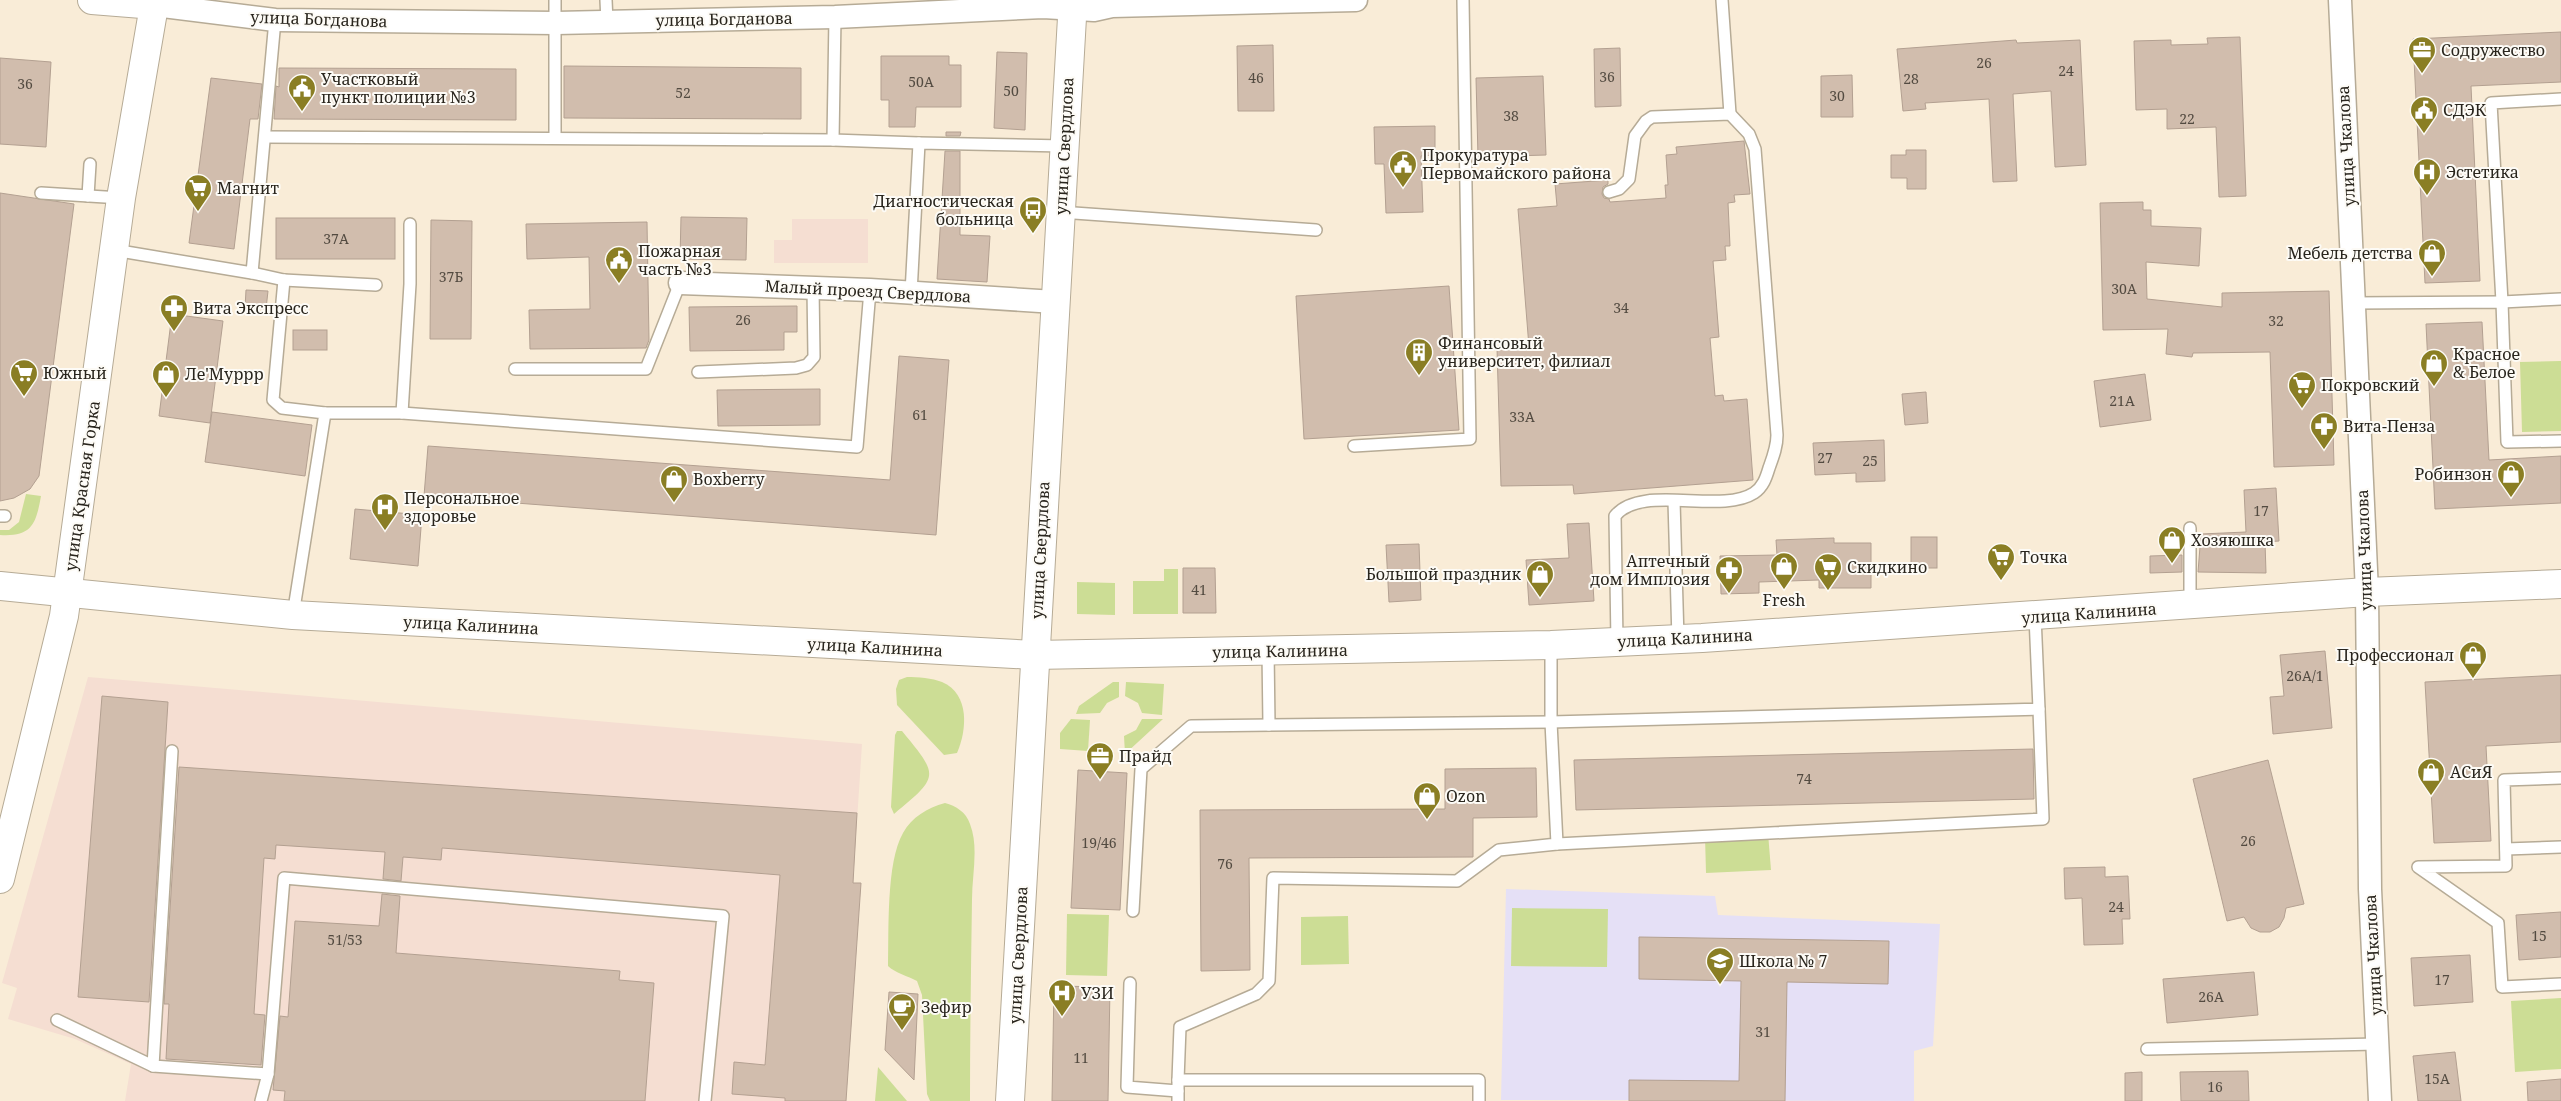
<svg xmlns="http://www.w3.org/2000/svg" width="2561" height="1101" font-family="'Noto Serif',serif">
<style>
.industrial{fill:#f5ded2}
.education{fill:#e5e0f6}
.green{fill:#ccdd95}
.building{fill:#d1bdad;stroke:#b3a091}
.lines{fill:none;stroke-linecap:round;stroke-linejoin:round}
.service-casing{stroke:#b6ab96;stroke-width:14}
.minor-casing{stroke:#b6ab96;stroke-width:25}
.tertiary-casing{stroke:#b6ab96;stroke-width:30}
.secondary-casing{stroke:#b6ab96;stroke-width:30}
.primary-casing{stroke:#b6ab96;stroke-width:30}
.service{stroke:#fff;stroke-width:11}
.minor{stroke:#fff;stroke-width:22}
.tertiary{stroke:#fff;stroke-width:28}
.secondary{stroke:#fff;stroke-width:28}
.primary{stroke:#fff;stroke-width:28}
.labels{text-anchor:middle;stroke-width:4;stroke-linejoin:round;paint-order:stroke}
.number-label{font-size:14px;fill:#534b41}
.street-label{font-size:16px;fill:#29251d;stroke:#fdfbf6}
.poi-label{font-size:16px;fill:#29251d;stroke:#fdfbf6;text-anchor:start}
</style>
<rect width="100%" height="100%" fill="#f9ecd7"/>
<!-- industrial -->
<g class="industrial">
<path d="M792 219H868V263H774V240H792Z"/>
<path d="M88 677 862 744 853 883H861L846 1101H125L131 1064 75 1039 8 1019 17 988 2 983Z"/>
</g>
<!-- education -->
<path class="education" d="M1506 889 1715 896 1718 915 1940 924 1933 1046 1914 1051V1101L1501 1100Z"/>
<!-- green -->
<g class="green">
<path d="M2561 361V431L2522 432 2520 362Z"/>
<path d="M26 494 41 496C36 524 32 537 0 535V530H9L19 522Z"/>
<path d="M1164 569H1178V614H1133V581H1164Z"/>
<path d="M1077 582 1115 583V615L1077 614Z"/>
<path d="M907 677C918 677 932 678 942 682 970 694 967 730 957 753L944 755 897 705 896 689 899 680Z"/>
<path d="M1113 682H1119V697L1107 703 1100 713 1076 714 1079 706Z"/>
<path d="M1126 682 1164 684 1162 715 1142 713 1138 703 1125 696Z"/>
<path d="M1071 719 1090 720 1088 751 1060 749V733Z"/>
<path d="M1142 719H1163L1125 754 1124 736 1136 730Z"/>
<path d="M897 731H902C939 776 940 776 894 814L891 807 895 735Z"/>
<path d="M945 803C956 806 966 812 970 824 979 847 972 875 972 899 971 967 970 1034 970 1101H930L927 1094 922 995 917 981C908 976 895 973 888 966 889 932 886 862 903 833 912 817 927 808 945 803Z"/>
<path d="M1768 833 1771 870 1706 873 1705 836Z"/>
<path d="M1512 908 1608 909 1607 967 1511 966Z"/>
<path d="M1067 914 1109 915 1107 976 1066 975Z"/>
<path d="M1348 916 1349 964 1301 965V917Z"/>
<path d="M2561 998V1069L2515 1072 2511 1001Z"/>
<path d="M878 1067 907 1101H875Z"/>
</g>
<!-- building -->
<g class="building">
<path d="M2561 32V82L2471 86 2480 281 2425 283 2413 39Z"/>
<path d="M2240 37 2246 196 2219 197 2216 127 2167 129V109L2136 110 2134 41 2171 40V45L2208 44 2207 38Z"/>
<path d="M2016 40 2017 43 2080 40 2086 165 2055 167 2051 91 2013 94 2017 181 1993 182 1989 99 1925 103 1926 109 1903 111 1897 49Z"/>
<path d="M1273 45 1274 111H1238L1237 46Z"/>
<path d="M1620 48 1621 106 1595 107 1594 49Z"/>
<path d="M997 52 1027 53 1025 130 994 128Z"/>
<path d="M881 56H949V65H961V107H916L915 127H889V100H881Z"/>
<path d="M0 58 51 62 46 147 0 144Z"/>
<path d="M564 66 801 68V119L564 118Z"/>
<path d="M279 68 516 69V120L274 119 276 86 279 87Z"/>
<path d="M1852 75 1853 117H1821V76Z"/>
<path d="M1543 76 1546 155 1478 157 1476 78Z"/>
<path d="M211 78 262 84 258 119H250L234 249 189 243Z"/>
<path d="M1435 126V155L1421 156 1423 212 1386 213 1384 164H1375L1374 127Z"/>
<path d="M946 132H961L960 136H946Z"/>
<path d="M1744 141 1750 194 1734 195 1735 202 1728 203 1730 246H1725L1726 260 1713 261 1719 337 1710 338 1715 396 1723 395 1724 401 1747 399 1753 480 1574 494 1573 485 1501 486 1497 348 1529 347 1518 209 1557 206 1555 184 1608 180V184L1603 187 1602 194 1604 198 1609 199 1610 202 1666 198 1665 185H1668L1666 155 1677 154 1676 147Z"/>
<path d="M1906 150H1926V189H1907V178H1891V155H1906Z"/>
<path d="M945 151H960V235L990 236 987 282 937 279Z"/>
<path d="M0 193 74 204 39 476 30 489 14 498 0 501Z"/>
<path d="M2143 202V210H2151V226L2201 228 2199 266 2146 262 2147 299 2222 307V293L2329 291 2334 465 2274 467 2270 352 2193 353 2192 357 2166 354 2168 329 2103 330 2100 203Z"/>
<path d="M681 217 747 218 746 260 680 259Z"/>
<rect x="276" y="218" width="119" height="41"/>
<path d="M431 220 472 221 471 339H430Z"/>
<path d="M647 222 649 340 646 348 530 349 529 310 590 309 589 257 527 259 526 224Z"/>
<path d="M1449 286 1459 430 1304 439 1296 296Z"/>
<path d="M246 290 268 291 266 309 245 308Z"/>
<path d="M797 306V332H784V350L690 351 689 307Z"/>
<path d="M172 314 223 321 210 423 159 416Z"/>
<path d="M2482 322 2489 460 2561 456V503L2435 509 2426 324Z"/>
<rect x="293" y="330" width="34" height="20"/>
<path d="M899 356 949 360 936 535 424 496 428 446 890 480Z"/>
<path d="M2145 374 2151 420 2100 427 2094 381Z"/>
<path d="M820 389V425L718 426 717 390Z"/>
<path d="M1926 392 1928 423 1905 425 1902 394Z"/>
<path d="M212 412 312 425 305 476 205 462Z"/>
<path d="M1884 440 1885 481 1856 482V473L1815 475 1813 443Z"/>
<path d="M2276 488 2279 541 2265 542 2266 573 2198 572 2201 534 2246 532 2244 490Z"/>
<path d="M355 509 422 515 418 566 350 559Z"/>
<path d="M1589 523 1594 601 1529 605 1526 560 1569 558 1567 524Z"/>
<rect x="1911" y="537" width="26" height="31"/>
<path d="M1834 538V543H1871V588H1819V580L1759 582V593L1721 594 1720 556 1777 555 1776 540Z"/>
<path d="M1419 544 1421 600 1389 602 1386 545Z"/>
<path d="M2182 555V572L2150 573V556Z"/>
<path d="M1183 568H1215L1216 613H1183Z"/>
<path d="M2325 651 2332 728 2273 734 2270 697 2284 696 2280 655Z"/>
<path d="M2561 675V742L2486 746 2491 841 2434 843 2425 682Z"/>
<path d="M102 696 168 702 149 1002 78 997Z"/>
<path d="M2033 749 2034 799 1576 810 1574 760Z"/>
<path d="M2268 760 2304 904 2286 908 2284 918 2279 927 2270 932H2260L2251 928 2244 917 2227 921 2193 779Z"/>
<path d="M179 767 857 813 853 883H861L846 1101H785V1098L732 1094 734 1062 765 1065 780 875 442 848 441 860 403 857 401 881 383 879 385 852 276 845 275 859 264 858 254 1014 265 1015 261 1065 166 1059 169 1004H164Z"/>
<path d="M1536 768 1537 817 1473 818V857L1249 858 1250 970 1201 971 1200 810 1445 809V769Z"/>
<path d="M1078 770 1127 773 1120 910 1071 908Z"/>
<path d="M2105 867V877L2128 876 2130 919H2122L2123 944 2084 945 2082 898 2065 899 2064 868Z"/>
<path d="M382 894 400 896 396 953 620 971 619 980 654 983 645 1101H284L285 1091 273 1090 280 1016 288 1017 295 921 379 926Z"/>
<path d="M2561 912V957L2519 960 2516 915Z"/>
<path d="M1639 937 1889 941 1888 984 1787 982 1785 1101H1629V1080L1739 1081 1741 981 1639 979Z"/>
<path d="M2470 955 2473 1002 2414 1006 2411 958Z"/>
<path d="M2254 972 2258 1015 2167 1023 2163 979Z"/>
<path d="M1054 986 1110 987 1108 1101H1052Z"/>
<path d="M889 992 918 994 914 1080 885 1050Z"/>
<path d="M2455 1052 2461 1101H2418L2413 1056Z"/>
<path d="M2248 1071 2249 1101H2181L2180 1072Z"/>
<path d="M2142 1072V1101H2125V1073Z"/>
<path d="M2561 1079V1101H2528L2527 1082Z"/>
</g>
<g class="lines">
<!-- service casing -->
<g class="service-casing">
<g id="service">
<path d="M606 0 607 22"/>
<path d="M1722 0 1730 114"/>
<path d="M835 17 833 140 919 143"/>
<path d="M2561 99 2491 103 2502 302 2561 299"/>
<path d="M265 137 833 140"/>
<path d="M555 138V0"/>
<path d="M1609 192 1619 189 1629 179 1635 136 1646 121 1652 117 1730 114 1749 134 1755 149 1777 435C1777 447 1773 457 1769 468 1766 478 1763 487 1754 493 1720 515 1641 483 1615 516L1617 642"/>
<path d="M41 193 121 198"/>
<path d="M88 196 90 164"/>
<path d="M1060 212 1316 230"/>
<path d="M114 250 252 273 275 20"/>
<path d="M252 273 284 280 376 285"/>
<path d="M284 280 273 400 282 408 325 413 293 615"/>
<path d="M911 293 919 143 1064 146"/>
<path d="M2354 303 2502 302 2507 442 2561 441"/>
<path d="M515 369H646L680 283"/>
<path d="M698 372 796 368 807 365 814 357 813 288"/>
<path d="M325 413H402L857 447 870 290"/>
<path d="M402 413 410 284V224"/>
<path d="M1354 446 1470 439 1463 0"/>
<path d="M1674 501 1678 639"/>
<path d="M0 516H5"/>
<path d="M2190 528V604"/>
<path d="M1268 651 1269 725"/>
<path d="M172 751 153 1066 268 1074"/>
<path d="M2561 778 2504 780 2506 866 2418 867 2498 923 2502 987 2561 984"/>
<path d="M1557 844 2043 819 2039 709"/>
<path d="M2506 849 2561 847"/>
<path d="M1133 911 1141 769 1191 726 1551 722 2039 709 2035 616"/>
<path d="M1130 983 1127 1087 1178 1091"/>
<path d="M57 1020 153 1066"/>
<path d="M2147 1049 2377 1044"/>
<path d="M1178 1080 1180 1027 1256 994 1269 981 1273 878 1457 881 1499 850 1557 844 1551 722V645"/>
<path d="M261 1101 268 1074 284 878 723 916 705 1101"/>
<path d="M1178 1101V1080H1479V1101"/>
</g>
</g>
<!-- minor casing -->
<g class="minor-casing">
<g id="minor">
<path d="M2340 0 2367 592 2370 889 2380 1101"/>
<path d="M155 5 275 20 556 23 835 17 1043 7 1094 10 1112 6 1356 0"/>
<path d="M680 283 870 290 1055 302"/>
</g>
</g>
<!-- tertiary casing -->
<g class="tertiary-casing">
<path id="tertiary" d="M92 0 155 5"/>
</g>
<!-- secondary casing -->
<g class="secondary-casing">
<path id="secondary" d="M0 879 64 616 121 198 155 0"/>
</g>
<!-- primary casing -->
<g class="primary-casing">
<g id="primary">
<path d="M0 586 293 615 1034 655 1551 645 1702 638 2367 592 2561 584"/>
<path d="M1010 1101 1073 0"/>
</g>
</g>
<!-- service -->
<use href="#service" class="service"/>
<!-- minor -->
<use href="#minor" class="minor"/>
<!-- tertiary -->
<use href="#tertiary" class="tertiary"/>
<!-- secondary -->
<use href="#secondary" class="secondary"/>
<!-- primary -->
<use href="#primary" class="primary"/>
</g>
<!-- icons -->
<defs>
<g id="office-pin" transform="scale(1.4375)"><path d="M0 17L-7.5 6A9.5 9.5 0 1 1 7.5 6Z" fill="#8a7e24" stroke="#fdfbf6"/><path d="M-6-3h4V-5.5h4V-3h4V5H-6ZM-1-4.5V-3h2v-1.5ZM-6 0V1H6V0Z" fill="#fff"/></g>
<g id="civic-pin" transform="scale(1.4375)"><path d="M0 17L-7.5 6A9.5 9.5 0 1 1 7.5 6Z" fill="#8a7e24" stroke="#fdfbf6"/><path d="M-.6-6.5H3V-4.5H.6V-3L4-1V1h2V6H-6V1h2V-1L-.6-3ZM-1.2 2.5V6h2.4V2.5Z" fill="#fff"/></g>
<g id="hospital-pin" transform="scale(1.4375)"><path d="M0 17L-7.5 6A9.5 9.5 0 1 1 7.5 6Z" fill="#8a7e24" stroke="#fdfbf6"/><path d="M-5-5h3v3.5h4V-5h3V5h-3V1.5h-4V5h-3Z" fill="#fff"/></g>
<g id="supermarket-pin" transform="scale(1.4375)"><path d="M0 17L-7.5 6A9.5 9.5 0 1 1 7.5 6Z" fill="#8a7e24" stroke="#fdfbf6"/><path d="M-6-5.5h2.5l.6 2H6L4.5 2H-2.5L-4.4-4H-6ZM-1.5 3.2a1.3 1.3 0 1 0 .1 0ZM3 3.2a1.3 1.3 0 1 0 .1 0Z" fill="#fff"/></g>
<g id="bus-pin" transform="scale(1.4375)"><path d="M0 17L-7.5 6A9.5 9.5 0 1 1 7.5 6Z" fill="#8a7e24" stroke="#fdfbf6"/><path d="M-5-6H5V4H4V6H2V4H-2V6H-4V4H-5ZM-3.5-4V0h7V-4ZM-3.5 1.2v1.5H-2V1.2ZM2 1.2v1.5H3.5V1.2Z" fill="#fff"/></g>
<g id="shop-pin" transform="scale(1.4375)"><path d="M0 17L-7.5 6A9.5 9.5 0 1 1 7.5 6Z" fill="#8a7e24" stroke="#fdfbf6"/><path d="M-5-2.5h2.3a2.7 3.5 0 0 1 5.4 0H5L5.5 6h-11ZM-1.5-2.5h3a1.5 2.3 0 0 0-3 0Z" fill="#fff"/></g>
<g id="pharmacy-pin" transform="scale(1.4375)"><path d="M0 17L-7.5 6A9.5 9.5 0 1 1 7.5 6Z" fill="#8a7e24" stroke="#fdfbf6"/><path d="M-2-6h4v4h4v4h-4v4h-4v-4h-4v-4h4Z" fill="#fff"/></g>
<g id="building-pin" transform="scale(1.4375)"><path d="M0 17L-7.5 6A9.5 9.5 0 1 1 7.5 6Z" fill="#8a7e24" stroke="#fdfbf6"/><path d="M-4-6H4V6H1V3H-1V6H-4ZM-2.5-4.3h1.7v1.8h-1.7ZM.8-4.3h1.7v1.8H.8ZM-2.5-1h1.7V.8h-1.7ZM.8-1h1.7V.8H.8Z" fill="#fff"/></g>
<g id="school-pin" transform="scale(1.4375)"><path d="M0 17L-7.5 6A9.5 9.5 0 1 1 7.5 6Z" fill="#8a7e24" stroke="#fdfbf6"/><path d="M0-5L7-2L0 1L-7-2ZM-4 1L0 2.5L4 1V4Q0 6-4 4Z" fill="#fff"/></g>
<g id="cafe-pin" transform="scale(1.4375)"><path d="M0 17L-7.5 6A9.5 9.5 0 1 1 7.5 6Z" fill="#8a7e24" stroke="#fdfbf6"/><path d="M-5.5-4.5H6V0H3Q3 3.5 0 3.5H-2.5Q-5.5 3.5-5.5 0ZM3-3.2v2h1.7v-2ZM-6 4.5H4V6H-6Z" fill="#fff"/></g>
</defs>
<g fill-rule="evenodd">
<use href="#office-pin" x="2422" y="50"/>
<use href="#civic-pin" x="302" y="88"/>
<use href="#civic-pin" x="2424" y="110"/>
<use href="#civic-pin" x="1403" y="164"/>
<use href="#hospital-pin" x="2427" y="172"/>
<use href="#supermarket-pin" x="198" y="188"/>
<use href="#bus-pin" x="1033" y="210"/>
<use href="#shop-pin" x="2432" y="253"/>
<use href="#civic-pin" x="619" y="260"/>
<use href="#pharmacy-pin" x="174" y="308"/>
<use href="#building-pin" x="1419" y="352"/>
<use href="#shop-pin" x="2434" y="363"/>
<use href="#supermarket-pin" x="24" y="373"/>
<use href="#shop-pin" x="166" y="374"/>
<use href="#supermarket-pin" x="2302" y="385"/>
<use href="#pharmacy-pin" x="2324" y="426"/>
<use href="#shop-pin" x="2511" y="474"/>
<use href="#shop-pin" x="674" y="479"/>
<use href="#hospital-pin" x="385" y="507"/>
<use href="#shop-pin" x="2172" y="540"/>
<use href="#supermarket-pin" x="2001" y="557"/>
<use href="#shop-pin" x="1784" y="566"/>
<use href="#supermarket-pin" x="1828" y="567"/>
<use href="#pharmacy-pin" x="1729" y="570"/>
<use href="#shop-pin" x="1540" y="574"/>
<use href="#shop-pin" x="2473" y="655"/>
<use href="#office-pin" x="1100" y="756"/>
<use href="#shop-pin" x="2431" y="772"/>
<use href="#shop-pin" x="1427" y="796"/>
<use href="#school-pin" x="1720" y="961"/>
<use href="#hospital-pin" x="1062" y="993"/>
<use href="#cafe-pin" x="902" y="1007"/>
</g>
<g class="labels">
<!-- number labels -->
<g class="number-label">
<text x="1984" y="68">26</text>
<text x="2066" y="76">24</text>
<text x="1607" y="82">36</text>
<text x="1256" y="83">46</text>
<text x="1911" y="84">28</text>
<text x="921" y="87">50А</text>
<text x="25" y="89">36</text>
<text x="1011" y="96">50</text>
<text x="683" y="98">52</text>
<text x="1837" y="101">30</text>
<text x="1511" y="121">38</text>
<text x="2187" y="124">22</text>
<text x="336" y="244">37А</text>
<text x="451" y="282">37Б</text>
<text x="2124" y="294">30А</text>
<text x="1621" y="313">34</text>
<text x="743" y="325">26</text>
<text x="2276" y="326">32</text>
<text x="2122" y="406">21А</text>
<text x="920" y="420">61</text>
<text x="1522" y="422">33А</text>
<text x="1825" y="463">27</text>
<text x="1870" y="466">25</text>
<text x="2261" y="516">17</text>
<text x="1199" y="595">41</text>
<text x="2305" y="681">26А/1</text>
<text x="1804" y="784">74</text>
<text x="2248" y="846">26</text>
<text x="1099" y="848">19/46</text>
<text x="1225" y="869">76</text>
<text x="2116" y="912">24</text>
<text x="2539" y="941">15</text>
<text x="345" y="945">51/53</text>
<text x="2442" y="985">17</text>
<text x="2211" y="1002">26А</text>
<text x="1763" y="1037">31</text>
<text x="1081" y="1063">11</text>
<text x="2437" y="1084">15А</text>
<text x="2215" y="1092">16</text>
</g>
<!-- street labels -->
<g class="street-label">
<text transform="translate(319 19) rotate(2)" y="6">улица Богданова</text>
<text transform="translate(724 19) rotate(-1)" y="6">улица Богданова</text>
<text transform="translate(1064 146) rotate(-87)" y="6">улица Свердлова</text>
<text transform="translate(2346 146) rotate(-93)" y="6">улица Чкалова</text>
<text transform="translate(868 291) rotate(3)" y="6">Малый проезд Свердлова</text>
<text transform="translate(82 486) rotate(-82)" y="6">улица Красная Горка</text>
<text transform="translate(1040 550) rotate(-87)" y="6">улица Свердлова</text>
<text transform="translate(2364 550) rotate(-92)" y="6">улица Чкалова</text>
<text transform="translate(2089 613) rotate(-4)" y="6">улица Калинина</text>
<text transform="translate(471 625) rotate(3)" y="6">улица Калинина</text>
<text transform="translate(1685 638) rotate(-3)" y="6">улица Калинина</text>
<text transform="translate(875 647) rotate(3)" y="6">улица Калинина</text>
<text transform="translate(1280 651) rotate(-1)" y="6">улица Калинина</text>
<text transform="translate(1018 955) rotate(-87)" y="6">улица Свердлова</text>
<text transform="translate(2373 955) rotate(-93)" y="6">улица Чкалова</text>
</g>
<!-- poi labels -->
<g class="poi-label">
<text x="2441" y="56">Содружество</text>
<text x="321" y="85">Участковый<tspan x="321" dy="18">пункт полиции №3</tspan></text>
<text x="2443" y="116">СДЭК</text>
<text x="1422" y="161">Прокуратура<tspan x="1422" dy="18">Первомайского района</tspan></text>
<text x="2446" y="178">Эстетика</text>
<text x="217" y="194">Магнит</text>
<text x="1014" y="207" text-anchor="end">Диагностическая<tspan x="1014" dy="18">больница</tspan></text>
<text x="638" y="257">Пожарная<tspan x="638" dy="18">часть №3</tspan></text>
<text x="2413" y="259" text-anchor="end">Мебель детства</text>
<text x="193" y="314">Вита Экспресс</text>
<text x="1438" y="349">Финансовый<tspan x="1438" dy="18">университет, филиал</tspan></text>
<text x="2453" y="360">Красное<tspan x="2453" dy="18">&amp; Белое</tspan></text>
<text x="43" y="379">Южный</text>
<text x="185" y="380">Ле'Муррр</text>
<text x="2321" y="391">Покровский</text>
<text x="2343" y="432">Вита-Пенза</text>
<text x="2492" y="480" text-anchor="end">Робинзон</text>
<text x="693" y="485">Boxberry</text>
<text x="404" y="504">Персональное<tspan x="404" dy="18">здоровье</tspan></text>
<text x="2191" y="546">Хозяюшка</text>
<text x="2020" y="563">Точка</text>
<text x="1710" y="567" text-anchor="end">Аптечный<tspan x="1710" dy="18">дом Имплозия</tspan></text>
<text x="1847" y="573">Скидкино</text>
<text x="1521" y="580" text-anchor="end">Большой праздник</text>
<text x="1784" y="606" text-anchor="middle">Fresh</text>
<text x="2454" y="661" text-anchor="end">Профессионал</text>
<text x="1119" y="762">Прайд</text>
<text x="2450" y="778">АСиЯ</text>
<text x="1446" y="802">Ozon</text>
<text x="1739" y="967">Школа № 7</text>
<text x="1081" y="999">УЗИ</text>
<text x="921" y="1013">Зефир</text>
</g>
</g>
</svg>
